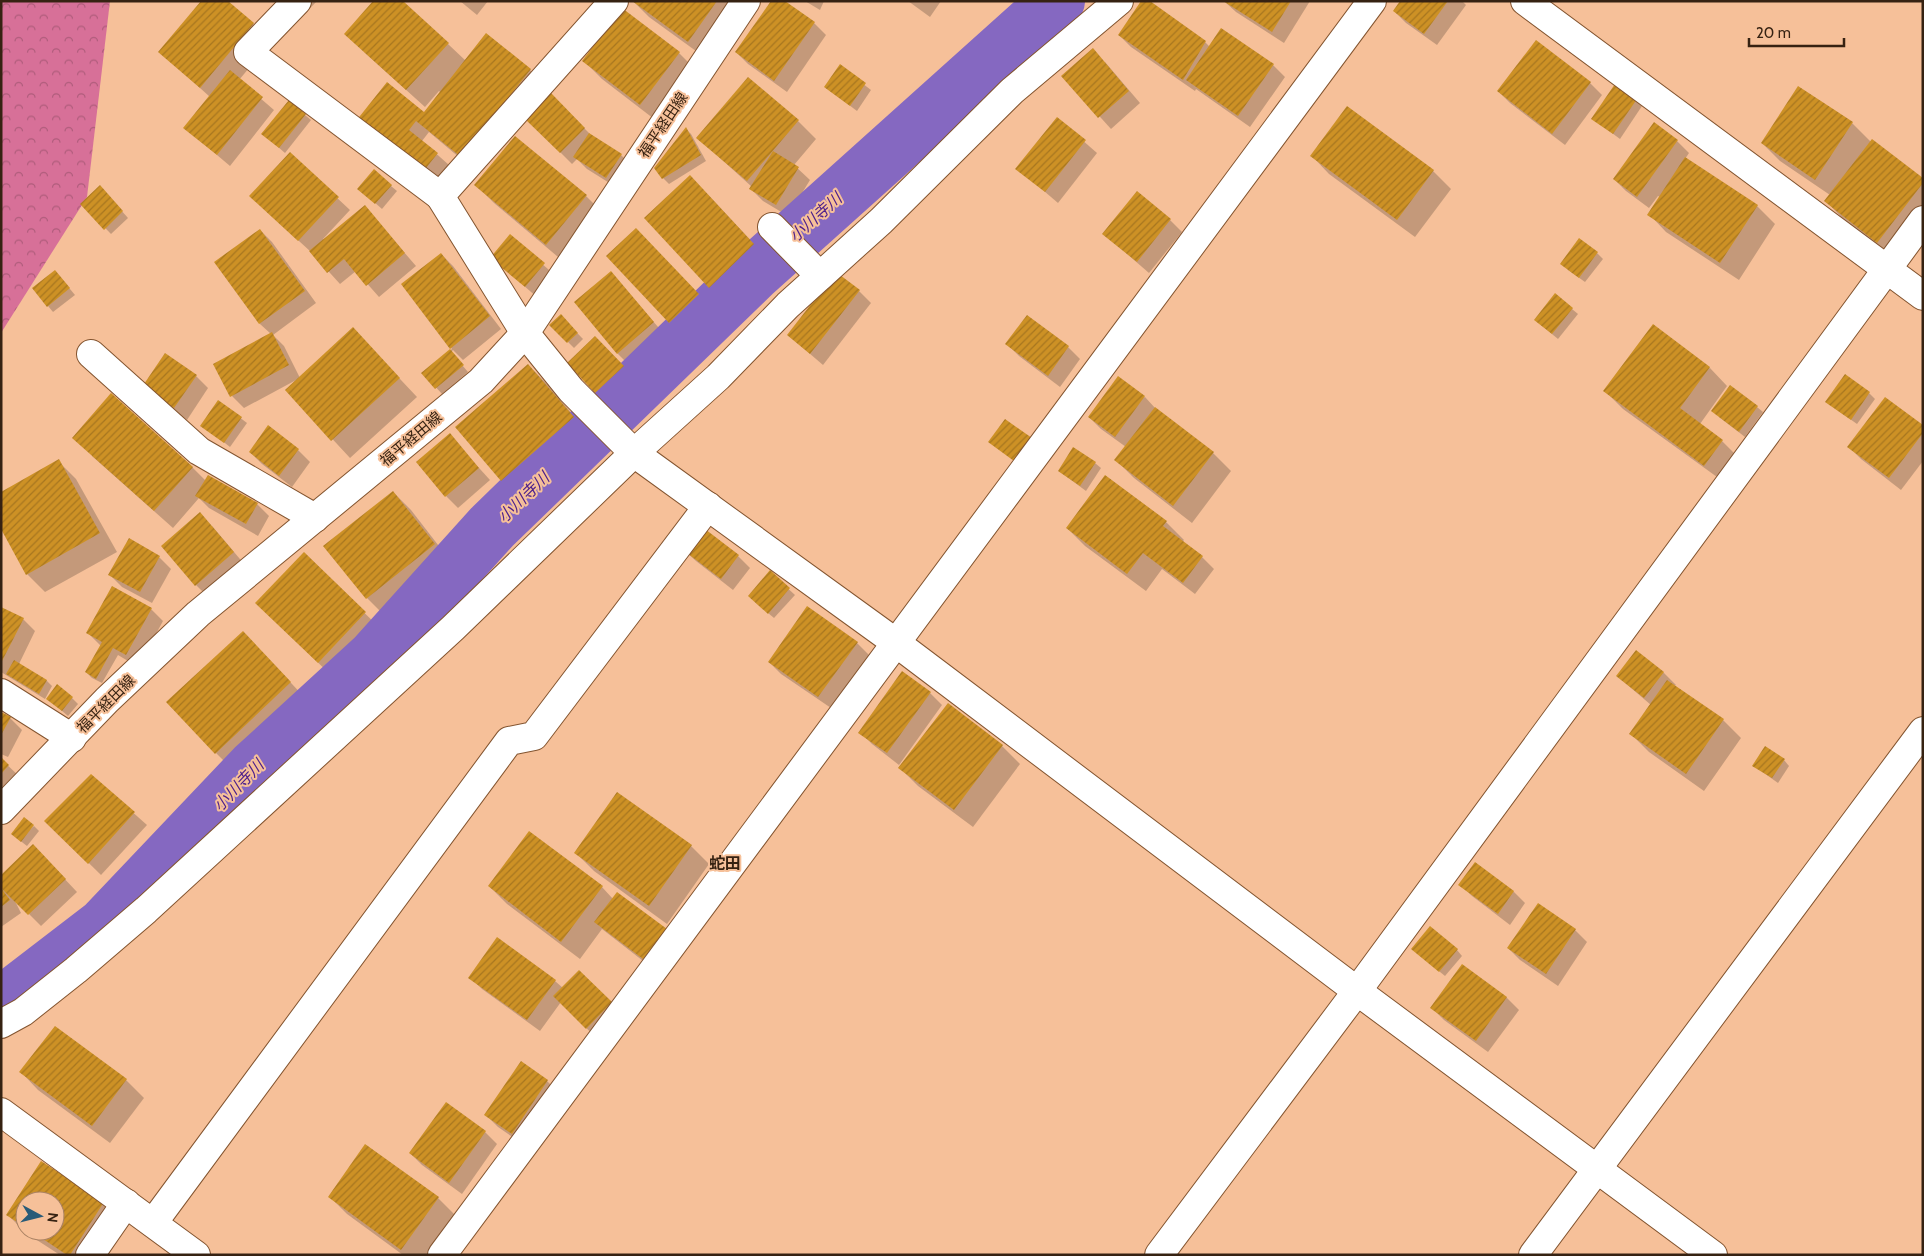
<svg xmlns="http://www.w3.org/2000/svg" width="1924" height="1256" font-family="Cabin,'Noto Sans JP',sans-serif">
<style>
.forest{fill:url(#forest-crowns)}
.shadow{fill:#0003;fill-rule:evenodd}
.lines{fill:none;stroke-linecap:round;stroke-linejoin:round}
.river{stroke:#8568c1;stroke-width:56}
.building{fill:url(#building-hatch)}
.minor-casing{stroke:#83542f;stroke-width:30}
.secondary-casing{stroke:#83542f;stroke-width:30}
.minor{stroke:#fff;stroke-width:28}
.secondary{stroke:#fff;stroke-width:28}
.labels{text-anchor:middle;stroke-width:4;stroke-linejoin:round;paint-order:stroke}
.street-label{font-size:15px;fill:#362212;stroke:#f6c099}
.water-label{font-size:16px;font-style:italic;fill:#4e218c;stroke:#f6c099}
.neighbourhood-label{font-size:16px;font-weight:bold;fill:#362212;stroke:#f6c099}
</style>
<defs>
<pattern id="forest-crowns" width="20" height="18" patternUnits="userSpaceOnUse" patternTransform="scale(1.25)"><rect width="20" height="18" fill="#d77098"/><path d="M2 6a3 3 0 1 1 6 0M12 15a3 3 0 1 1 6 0" fill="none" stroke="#af5c7b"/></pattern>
<pattern id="building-hatch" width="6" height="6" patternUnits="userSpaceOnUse" patternTransform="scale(1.25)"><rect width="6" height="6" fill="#cd9125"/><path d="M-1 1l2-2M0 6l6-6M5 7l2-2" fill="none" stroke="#a7761f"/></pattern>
</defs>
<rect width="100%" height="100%" fill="#f6c099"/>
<!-- forest -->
<path class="forest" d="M1 1H110L87 197 1 333Z"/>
<!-- shadow -->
<g class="shadow">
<path d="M275 1H317L297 22Z"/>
<path d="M460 1H488L477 15Z"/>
<path d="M633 1H748L707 59 649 17Z"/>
<path d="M783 1 814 23 826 35 787 92 748 64 736 52Z"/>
<path d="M805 1H824L820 10Z"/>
<path d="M908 1H941L930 17Z"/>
<path d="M1224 1H1310L1284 43 1236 12Z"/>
<path d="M1401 1H1462L1466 5 1437 45 1406 23 1394 11Z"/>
<path d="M253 24 271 42 239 80 274 110 230 166 185 128 210 97 160 52Z"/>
<path d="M1119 35 1205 42 1210 47 1273 65 1285 77 1250 127 1196 89 1195 91 1131 47Z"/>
<path d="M448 44 466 61 530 70 548 88 479 174 429 132 422 141 449 165 434 184 370 133 424 114 441 93 439 91 425 107 364 52Z"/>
<path d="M679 53 697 71 658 122 602 79 584 61Z"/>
<path d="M1105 62 1140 103 1111 129 1063 76Z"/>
<path d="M840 66 871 90 857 111 825 87Z"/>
<path d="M1590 83 1602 95 1565 145 1510 103 1498 91Z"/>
<path d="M1616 86 1642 106 1620 139 1593 119Z"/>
<path d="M1799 88 1852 123 1871 142 1923 180V224L1895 260 1843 219 1826 201 1830 195 1780 161 1762 143Z"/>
<path d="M551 95 592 136 621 155 633 167 619 189 587 169 577 159 572 164 527 119Z"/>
<path d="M305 115 311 120 285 153 263 134Z"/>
<path d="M1057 118 1097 153 1058 203 1017 168Z"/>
<path d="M798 121 816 139 794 165 810 180 788 216 763 201 751 189 752 187 698 138Z"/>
<path d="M686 129 691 134 706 161 669 184 663 178Z"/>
<path d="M1677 141 1689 153 1685 159 1757 206 1775 224 1739 280 1666 232 1649 214 1660 197 1658 196 1649 208 1626 191 1614 179Z"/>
<path d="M290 154 350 210 323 239 324 241 365 207 416 266 379 297 356 271 340 284 311 252 263 208Z"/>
<path d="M1312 156 1433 171 1451 189 1415 237 1329 174Z"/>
<path d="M476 185 586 196 604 214 564 262 494 203Z"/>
<path d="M391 186 397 191 382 209 365 194Z"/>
<path d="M105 192 128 218 111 234 82 204Z"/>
<path d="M708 195 772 263 728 305 710 287Z"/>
<path d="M1170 220 1182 232 1149 273 1104 234Z"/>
<path d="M260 230 272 242 316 303 273 335 284 346 300 378 353 329 417 397 350 458 287 390 298 379 244 408 232 396 271 334 260 324 216 262Z"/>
<path d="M510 236 556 276 538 298 492 258Z"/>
<path d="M648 242 710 307 681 334 670 322Z"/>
<path d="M1597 253 1603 259 1585 282 1568 270Z"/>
<path d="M441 254 453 266 501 329 463 360 453 350 451 352 468 372 442 394 423 373 452 349 402 284Z"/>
<path d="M55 271 75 295 53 312 48 306Z"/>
<path d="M611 273 665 335 629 365 617 353Z"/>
<path d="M859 291 871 303 823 365 788 335Z"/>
<path d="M1572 309 1578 314 1558 339 1541 325Z"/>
<path d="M561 316 583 339 574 348 551 325Z"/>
<path d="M1027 316 1068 347 1080 359 1060 387 1019 356 1007 344Z"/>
<path d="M607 349 635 378 608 404 569 363Z"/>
<path d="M165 355 196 376 208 388 187 420 156 398Z"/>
<path d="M528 365 546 383 591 436 520 498 502 480Z"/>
<path d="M1710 368 1727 386 1700 424 1722 441 1734 453 1717 477 1623 409 1605 391Z"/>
<path d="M1869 393 1875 399 1857 424 1833 407Z"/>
<path d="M1145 397 1156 409 1213 453 1231 471 1192 523 1134 478 1116 460 1126 447 1101 429 1089 417Z"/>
<path d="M218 401 247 423 230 447 202 425Z"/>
<path d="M1757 407 1763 412 1745 437 1719 417Z"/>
<path d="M1923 427V461L1901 490 1861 459 1849 447Z"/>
<path d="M449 435 490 480 458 508 446 496Z"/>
<path d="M298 450 310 462 292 487 262 464 250 452Z"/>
<path d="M92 456 192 467 206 481 257 504 269 516 258 536 209 508 199 498 173 528Z"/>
<path d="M58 461 76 479 117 552 45 592 27 574Z"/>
<path d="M1095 463 1101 468 1086 491 1059 471Z"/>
<path d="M393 492 411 510 452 563 385 616 367 598 325 546Z"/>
<path d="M1166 522 1184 540 1182 542 1202 557 1214 569 1195 594 1162 569 1146 591 1085 546 1067 528Z"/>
<path d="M212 526 245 565 208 597 196 585Z"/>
<path d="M684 550 738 556 750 568 733 590 696 561Z"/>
<path d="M304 554 383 631 336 680 275 621Z"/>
<path d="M159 557 171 569 152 603 122 587 110 575Z"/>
<path d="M770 572 795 595 774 618 755 602Z"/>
<path d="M1 608 23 619 35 631 19 664 47 681 52 686 45 699 1 672Z"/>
<path d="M151 609 163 621 138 667 118 655 102 683 92 678 86 672 101 646 88 633Z"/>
<path d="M857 643 869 655 831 708 781 674 769 662Z"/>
<path d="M260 650 308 701 234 771 216 753Z"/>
<path d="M1636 651 1664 673 1676 685 1674 686 1723 720 1741 738 1704 791 1649 752 1631 734 1651 705 1617 676Z"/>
<path d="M930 693 942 705 899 765 872 744 860 732Z"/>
<path d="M72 698 78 704 68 716 48 699Z"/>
<path d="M1 713 10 718 22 730 8 757 1 754Z"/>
<path d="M1002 746 1020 764 973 827 918 786 900 768Z"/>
<path d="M1 759 21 778 1 800Z"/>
<path d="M1784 760 1789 766 1778 783 1754 766Z"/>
<path d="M92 776 147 825 101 875 46 821Z"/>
<path d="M34 826 39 831 27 846 18 839Z"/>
<path d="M691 846 709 864 667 924 594 871 576 853Z"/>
<path d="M45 858 77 892 41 926 14 899 21 913 1 927V877Z"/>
<path d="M1460 884 1513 891 1525 903 1510 925 1472 896Z"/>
<path d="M489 886 602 887 613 899 666 930 656 971 602 929 580 959 507 904Z"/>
<path d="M1538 905 1575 930 1587 942 1558 986 1520 960 1508 948Z"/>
<path d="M1457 950 1462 956 1445 976 1418 954Z"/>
<path d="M1463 966 1507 998 1519 1010 1488 1052 1444 1020 1432 1008Z"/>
<path d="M579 972 623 1014 598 1040 561 1002 540 1031 482 989 470 977 555 981 563 988Z"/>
<path d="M521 1063 547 1081 559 1093 524 1145 498 1127 486 1115Z"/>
<path d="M21 1072 126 1080 144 1098 110 1143 38 1090Z"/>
<path d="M446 1104 485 1132 497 1144 462 1194 422 1165 410 1153Z"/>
<path d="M366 1145 438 1198 456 1216 428 1255H403L347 1214 329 1196Z"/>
<path d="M41 1163 103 1203 121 1221 99 1255H60L26 1233 8 1215ZM25 1201H55V1231H25Z"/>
</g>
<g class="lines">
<!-- river -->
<path class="river" d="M1 1005 104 926 254 768 374 658 492 527 754 273 1057 1"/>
</g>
<!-- building -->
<g class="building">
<path d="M201 1H228L254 23 200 88 158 52Z"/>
<path d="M373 1H403L449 43 406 90 344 34Z"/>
<path d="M632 1H717L688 42Z"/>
<path d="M771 1H785L815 22 774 81 735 52Z"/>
<path d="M1141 1H1150L1206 41 1183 80 1118 35Z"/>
<path d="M1223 1H1291L1272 32Z"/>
<path d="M1400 1H1448L1424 34 1393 11Z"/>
<path d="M622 8 680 52 640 105 582 61Z"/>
<path d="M1221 28 1274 64 1238 116 1186 80Z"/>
<path d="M486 33 531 69 461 157 416 121 409 130 438 153 422 173 356 121 387 82 424 112Z"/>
<path d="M1536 40 1591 82 1552 134 1497 91Z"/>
<path d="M1093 48 1129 91 1098 118 1061 76Z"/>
<path d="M840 64 866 83 850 106 824 87Z"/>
<path d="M230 70 263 97 217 155 183 128Z"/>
<path d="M748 77 799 120 747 181 696 138Z"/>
<path d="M1615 84 1637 99 1613 134 1591 119Z"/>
<path d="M1798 86 1853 122 1815 180 1761 143Z"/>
<path d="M551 93 585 128 560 153 525 119Z"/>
<path d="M289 100 306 114 279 148 261 134Z"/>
<path d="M1347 106 1434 170 1397 220 1310 156Z"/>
<path d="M1057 117 1086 140 1045 192 1015 169Z"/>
<path d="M1654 122 1678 140 1637 197 1613 179Z"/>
<path d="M686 127 701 155 662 179 654 168Z"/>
<path d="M589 133 622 154 606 178 573 157Z"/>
<path d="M515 136 587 195 546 245 474 185Z"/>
<path d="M1872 139 1923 178V183L1877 243 1824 201Z"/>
<path d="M773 151 799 167 776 205 749 189Z"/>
<path d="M290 152 339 197 298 241 249 196Z"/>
<path d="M1685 157 1758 205 1720 263 1647 215Z"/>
<path d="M374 169 392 185 375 204 357 189Z"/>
<path d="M690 175 754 244 709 288 644 218Z"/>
<path d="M100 185 123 211 104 230 80 204Z"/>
<path d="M1137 191 1171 219 1137 262 1102 234Z"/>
<path d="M365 205 405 253 366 286 344 259 327 273 309 251Z"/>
<path d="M636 228 699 294 669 323 606 256Z"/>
<path d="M260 229 305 291 259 324 214 262Z"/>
<path d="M510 234 545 263 525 287 490 258Z"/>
<path d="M1579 238 1598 252 1579 278 1560 264Z"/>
<path d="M441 253 490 316 450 349 401 284Z"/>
<path d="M55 270 70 288 47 307 32 288Z"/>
<path d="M611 271 654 322 617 354 574 302Z"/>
<path d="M836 272 860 290 810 354 787 335Z"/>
<path d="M1555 293 1573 308 1552 334 1534 320Z"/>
<path d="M561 314 578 333 567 343 549 325Z"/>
<path d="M1027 315 1069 346 1048 376 1005 344Z"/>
<path d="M1653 324 1710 367 1680 408 1723 440 1704 466 1603 391Z"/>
<path d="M353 327 400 378 331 441 285 390Z"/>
<path d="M272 332 289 365 230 397 213 364Z"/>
<path d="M595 336 624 366 595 393 567 363Z"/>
<path d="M450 349 464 365 435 389 421 373Z"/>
<path d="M165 353 197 375 174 408 142 387Z"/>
<path d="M528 364 574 417 501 481 455 427Z"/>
<path d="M1845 374 1870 392 1851 420 1825 402Z"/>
<path d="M1118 376 1145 396 1115 437 1088 417Z"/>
<path d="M1730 385 1758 406 1739 432 1711 411Z"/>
<path d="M111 393 193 467 154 511 72 438Z"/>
<path d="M1885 397 1923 425V433L1889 478 1847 447Z"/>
<path d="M218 400 242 417 224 443 200 426Z"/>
<path d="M1155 407 1214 452 1173 506 1114 460Z"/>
<path d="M1005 419 1032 438 1014 461 988 442Z"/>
<path d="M268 425 299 449 279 476 249 452Z"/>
<path d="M450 433 479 468 445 497 416 462Z"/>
<path d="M1073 447 1096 462 1080 486 1058 471Z"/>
<path d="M59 459 100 533 26 575 1 529V492Z"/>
<path d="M208 475 258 503 246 524 195 496Z"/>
<path d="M1105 475 1167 521 1163 526 1203 556 1183 583 1143 553 1127 574 1066 528Z"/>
<path d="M393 491 435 544 366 599 323 546Z"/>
<path d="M200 512 234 552 195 586 161 546Z"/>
<path d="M701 526 739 555 721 579 683 550Z"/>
<path d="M129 538 160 556 140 592 108 575Z"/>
<path d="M304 552 366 612 318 663 255 603Z"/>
<path d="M770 570 790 588 768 614 748 596Z"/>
<path d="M112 586 152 608 126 655 113 648 96 679 85 672 102 642 86 633Z"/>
<path d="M807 606 858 642 818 697 768 662Z"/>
<path d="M1 607 24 618 1 663Z"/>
<path d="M243 631 291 682 215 754 166 702Z"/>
<path d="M1636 650 1664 672 1644 698 1616 676Z"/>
<path d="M14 660 47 680 39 694 6 674Z"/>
<path d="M902 671 931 692 887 753 858 733Z"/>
<path d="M1667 680 1724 719 1686 774 1629 734Z"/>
<path d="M57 684 73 697 62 711 46 699Z"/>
<path d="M948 703 1003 745 954 810 898 768Z"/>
<path d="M1 712 11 717 1 735Z"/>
<path d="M1765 746 1785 759 1772 778 1752 766Z"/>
<path d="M1 757 9 765 1 774Z"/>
<path d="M91 774 135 812 88 864 44 821Z"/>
<path d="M617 792 692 845 649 906 574 853Z"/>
<path d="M24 817 34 825 21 842 11 834Z"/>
<path d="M529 831 603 886 561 942 488 886Z"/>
<path d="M33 844 66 879 28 915 1 888 10 900 1 907V875Z"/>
<path d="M1475 862 1514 891 1498 914 1458 885Z"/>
<path d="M617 892 667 929 643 959 594 922Z"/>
<path d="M1538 903 1576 929 1546 974 1507 948Z"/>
<path d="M1430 926 1458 949 1439 972 1411 949Z"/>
<path d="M497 937 556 980 527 1020 468 978Z"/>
<path d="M1462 964 1507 997 1476 1041 1430 1008Z"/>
<path d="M579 970 612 1002 586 1029 553 996Z"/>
<path d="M55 1026 127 1079 92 1126 19 1072Z"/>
<path d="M521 1061 548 1080 512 1134 484 1115Z"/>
<path d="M446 1102 486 1131 449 1183 409 1153Z"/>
<path d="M365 1144 439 1197 401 1250 328 1197Z"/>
<path d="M41 1161 104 1202 70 1255H67L31 1231H55V1201H25V1227L6 1215Z"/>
</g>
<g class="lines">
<!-- minor casing -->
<g class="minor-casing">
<g id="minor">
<path d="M297 1 248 52 440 196"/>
<path d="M614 1 440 196 525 333 571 390 634 453 895 642 1357 991 1713 1255"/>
<path d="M1525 1 1923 296"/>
<path d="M772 227 820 276"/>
<path d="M91 354 199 451 315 518"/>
<path d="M1 693 72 738"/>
<path d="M1 1024 23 1012 76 970 146 910 453 628 634 453 718 377 788 305 881 221 1012 91 1119 1"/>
<path d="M1 1112 196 1255"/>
<path d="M153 1223 509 741 534 736 708 506"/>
<path d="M90 1255 126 1203"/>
<path d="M442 1255 1372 1"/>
<path d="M1159 1255 1357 991 1923 220"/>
<path d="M1533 1255 1923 731"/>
</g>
</g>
<!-- secondary casing -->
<g class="secondary-casing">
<path id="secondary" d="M1 810 107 700 198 614 481 381 525 333 746 1"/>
</g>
<!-- minor -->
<use href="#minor" class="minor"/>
<!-- secondary -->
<use href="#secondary" class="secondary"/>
</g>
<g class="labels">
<!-- street labels -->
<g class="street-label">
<text transform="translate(663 125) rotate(-56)" y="5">福平経田線</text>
<text transform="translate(411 439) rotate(-40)" y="5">福平経田線</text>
<text transform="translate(106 704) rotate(-45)" y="5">福平経田線</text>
</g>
<!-- water labels -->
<g class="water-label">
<text transform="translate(815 217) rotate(-42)" y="6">小川寺川</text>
<text transform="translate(523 497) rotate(-44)" y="6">小川寺川</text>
<text transform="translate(238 785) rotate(-46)" y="6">小川寺川</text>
</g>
<!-- neighbourhood labels -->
<g class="neighbourhood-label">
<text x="725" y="869">蛇田</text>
</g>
</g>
<!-- border -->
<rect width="1924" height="1256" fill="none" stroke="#362212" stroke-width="5"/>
<!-- north arrow -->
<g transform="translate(40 1216) rotate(97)"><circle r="24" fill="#f6c099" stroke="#a98163"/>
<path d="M0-4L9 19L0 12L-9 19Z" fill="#295b78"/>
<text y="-8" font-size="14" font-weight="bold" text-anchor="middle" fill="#362212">N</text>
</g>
<!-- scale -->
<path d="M1749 38v8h95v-8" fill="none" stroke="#362212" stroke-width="2.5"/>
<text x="1756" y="38" font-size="15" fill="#362212" stroke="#f6c099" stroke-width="4" paint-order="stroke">20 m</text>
</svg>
